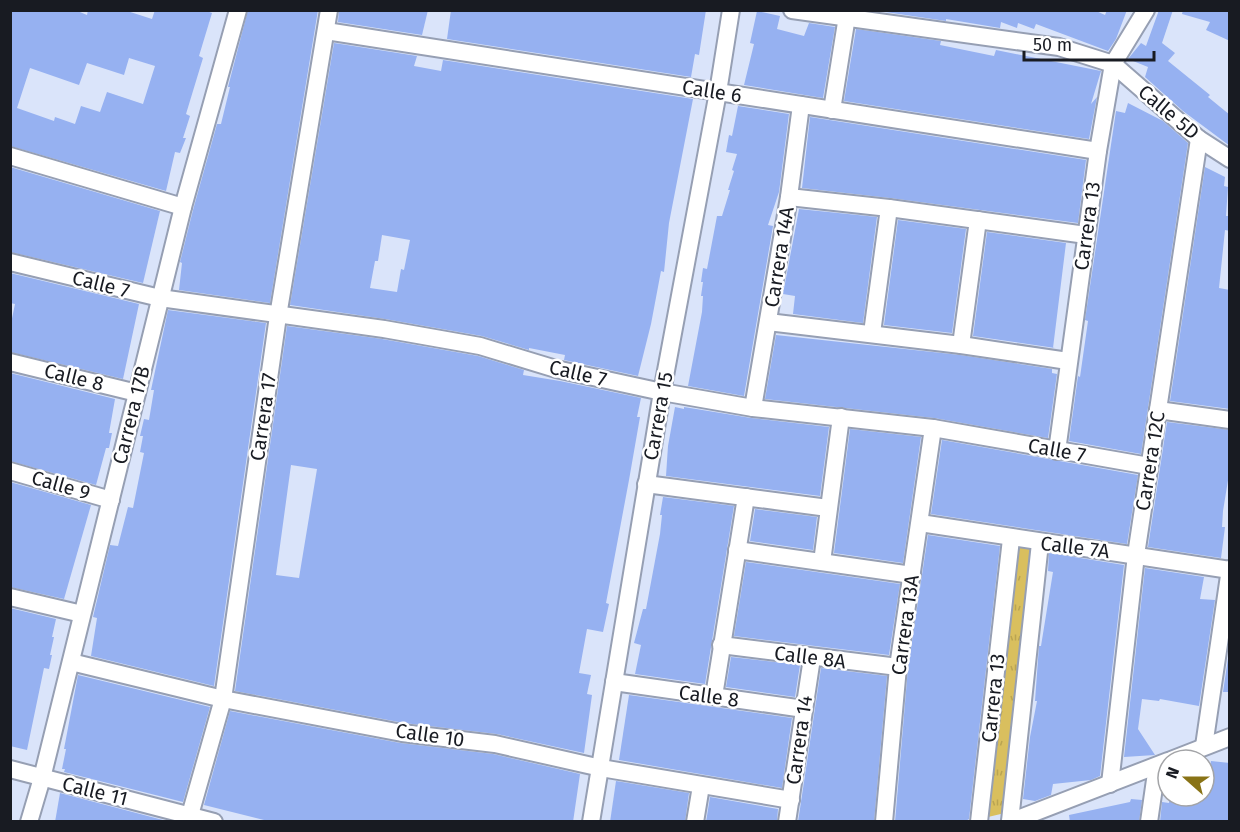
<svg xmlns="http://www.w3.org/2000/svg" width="1240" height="832" font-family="'Fira Sans',sans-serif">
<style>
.grass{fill:url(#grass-tufts)}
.building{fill:#96b1f1;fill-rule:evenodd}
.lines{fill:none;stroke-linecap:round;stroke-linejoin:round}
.street-casing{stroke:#969fb3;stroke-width:20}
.street{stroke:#fff;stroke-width:16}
.labels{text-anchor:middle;stroke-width:5;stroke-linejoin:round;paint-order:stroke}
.street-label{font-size:20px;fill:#181b22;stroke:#fff}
</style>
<defs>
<pattern id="grass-tufts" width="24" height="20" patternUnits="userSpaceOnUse" patternTransform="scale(1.5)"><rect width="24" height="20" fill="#d9bf5e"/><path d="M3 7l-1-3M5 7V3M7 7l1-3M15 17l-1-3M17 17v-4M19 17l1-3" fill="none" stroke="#baa451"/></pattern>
</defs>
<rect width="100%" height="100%" fill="#dae4fa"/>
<!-- grass -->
<path class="grass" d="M1014 544 1035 547 1005 813 988 817Z"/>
<!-- building -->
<g class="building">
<path d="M10 10H75L87 15 88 10H124L152 19 155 10H204L212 13 199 56 203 58 186 114 190 116 183 138H186L180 153 175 152 166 191 10 146ZM129 58 155 66 143 104 107 92 100 112 81 106 75 124 55 117 54 121 17 108 30 68 79 85 87 63 124 75Z"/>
<path d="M248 10H318L270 303 179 290 182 263 180 262 193 210 217 124H221L230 87H228Z"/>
<path d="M339 10H428L422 35 338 22Z"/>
<path d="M451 10H706L699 55 695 54 691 77 447 39Z"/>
<path d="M872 10H1094L1105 15 1107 10H1127L1116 39 1108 51 1036 24 1034 29 1018 23 1017 28 1001 22 1000 28 946 19V21Z"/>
<path d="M1159 10H1173L1162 43 1175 53 1168 61 1210 95 1208 97 1230 115V146L1183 111 1145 77 1148 67 1128 59 1141 43 1146 46Z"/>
<path d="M1183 10H1230V41L1206 30 1210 22 1182 14Z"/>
<path d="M757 11 780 16 777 29 804 36 809 23 835 27 823 98 744 85 754 44 750 43Z"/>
<path d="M856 29 941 41 940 45 994 56 996 50 1101 71 1091 104 1097 97 1089 139 844 101Z"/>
<path d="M334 43 417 56 414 66 441 71 443 60 693 99 669 223 664 272 661 271 651 324 638 376 564 360 565 355 529 348V350L482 336 385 319 290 305ZM382 235 410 240 404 270 401 269 397 292 370 288 375 261H378Z"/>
<path d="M1128 103 1163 121 1188 143 1141 454 1069 441 1078 376 1080 377 1088 321 1085 320 1116 111 1125 113Z"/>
<path d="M738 106 789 114 779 192 768 225 773 226 744 396 688 386 702 312 703 296H701L703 282H701L703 268 707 269 717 216H722L730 190H728L734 171 732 170 737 154 726 152 729 135 732 136Z"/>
<path d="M810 117 1086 160 1078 223 890 198 802 188Z"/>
<path d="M10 167 160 211 143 283 10 252Z"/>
<path d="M1205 167 1225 177 1224 186 1228 187 1226 216H1230V231L1225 230 1219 288 1230 290V409L1170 401Z"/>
<path d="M799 209 877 217 863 323 793 314 795 296 783 294Z"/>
<path d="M898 220 966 229 952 333 884 325Z"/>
<path d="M987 232 1066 243 1053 348H1055L973 336Z"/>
<path d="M10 273 139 304 123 379 10 352V328L15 304 10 303Z"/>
<path d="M168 310 266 323 214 686 91 656 97 618 93 617 110 545 118 546 128 507 133 508 144 453 140 452 143 436H140L144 419 149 420 154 390H151Z"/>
<path d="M287 326 382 339 478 356 524 370 523 375 560 381 641 398 637 417H640L629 480 606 603 609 604 603 632 587 629 579 673 591 675 587 694 592 695 584 753 497 734 404 723 235 691ZM291 465 317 469 299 578 276 575Z"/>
<path d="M776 335 960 355 1052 369V373L1057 374 1048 438 934 418 765 399Z"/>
<path d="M10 373 115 399 109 433H112L109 448H106L96 485 10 461Z"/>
<path d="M675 407 684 409V407L751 418 829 427 820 496 666 476 668 446Z"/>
<path d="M1167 422 1230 430V468L1223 511 1222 527H1225L1221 558 1148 547Z"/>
<path d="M850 429 921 437 903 563 834 553Z"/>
<path d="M942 440 1138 475 1127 544 931 514Z"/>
<path d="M10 482 91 505 64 599 10 587Z"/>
<path d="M663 497 734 506 705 684 635 674 641 645 634 643 643 609H646L660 534 662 515H660Z"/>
<path d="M755 509 817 517 813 550 750 541Z"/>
<path d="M928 535 1000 546 969 819 964 822H895L908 668Z"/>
<path d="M1049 553 1124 565 1100 776 1091 780 1053 784 1051 795 1035 801 1023 799 1030 737 1037 701H1035L1039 646H1041L1053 572 1048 571Z"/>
<path d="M746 562 900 584 889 655 734 636Z"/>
<path d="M1145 568 1204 577 1200 599 1215 600 1199 706 1160 699 1159 701 1142 699 1138 729 1155 755 1124 757Z"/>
<path d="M10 608 56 619 52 637H54L50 655H52L49 669 44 668 27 750 10 746Z"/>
<path d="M1230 645V692H1223Z"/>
<path d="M731 657 800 665 795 697 726 687Z"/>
<path d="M821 668 887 676 874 822H798Z"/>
<path d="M78 675 210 707 183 802 64 772 65 769H62L66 749H64Z"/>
<path d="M629 695 792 718 782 788 619 760Z"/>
<path d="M230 711 400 743 493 754 580 774 573 822H272L204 805Z"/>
<path d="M1211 761 1230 763V822H1160L1162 802 1169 803 1170 796H1204V768H1210Z"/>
<path d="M616 781 689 793 685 822H610Z"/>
<path d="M60 793 163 820V822H55Z"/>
<path d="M710 797 778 809 777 822 734 820V822H706Z"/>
<path d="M1131 799 1142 800 1139 822H1070L1069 815 1130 802Z"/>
</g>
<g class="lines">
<!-- street casing -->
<g class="street-casing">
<g id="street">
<path d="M792 10 1059 47 1113 64 1199 139 1230 159"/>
<path d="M326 31 1098 151"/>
<path d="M832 110 848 10"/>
<path d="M10 156 183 207"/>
<path d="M789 197 889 208 1086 235"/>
<path d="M10 262 160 298 384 329 480 346 556 369 662 392 753 408 933 428 1149 466"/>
<path d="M768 322 961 345 1068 361"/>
<path d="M872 333 889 208"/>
<path d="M961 345 978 220"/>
<path d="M10 362 137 393"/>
<path d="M753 408 789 197 801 105"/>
<path d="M1158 410 1230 420"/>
<path d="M1057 451 1098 151 1113 64 1146 10"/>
<path d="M10 471 111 500"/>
<path d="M646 484 828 508"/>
<path d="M920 523 1230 570"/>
<path d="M737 550 912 575"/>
<path d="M822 562 841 417"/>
<path d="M10 597 82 614"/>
<path d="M721 645 898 667"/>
<path d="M71 662 223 699 402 733 495 744 601 768 791 800"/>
<path d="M614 682 804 709"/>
<path d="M714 696 746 497"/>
<path d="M1204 746 1230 569"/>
<path d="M1171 760 1230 737"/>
<path d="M10 769 214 822"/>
<path d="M1110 784 1136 555 1199 139"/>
<path d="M1010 821 1040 543"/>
<path d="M29 822 42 778 183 207 238 10"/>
<path d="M188 822 223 699 278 316 329 10"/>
<path d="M591 822 662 392 718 92 731 10"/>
<path d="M695 822 701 786"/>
<path d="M787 822 812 658"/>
<path d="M884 822 898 667 933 428"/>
<path d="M979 822 1011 539"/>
<path d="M1010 822 1168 761"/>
<path d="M1149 822 1157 766"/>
</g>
</g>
<!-- street -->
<use href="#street" class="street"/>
</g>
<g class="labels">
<!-- street labels -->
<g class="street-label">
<text transform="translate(712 91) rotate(9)" y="7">Calle 6</text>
<text transform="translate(1169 112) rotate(40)" y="7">Calle 5D</text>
<text transform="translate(1087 226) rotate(-82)" y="7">Carrera 13</text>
<text transform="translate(779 257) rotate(-81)" y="7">Carrera 14A</text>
<text transform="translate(101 284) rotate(14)" y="7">Calle 7</text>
<text transform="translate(578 373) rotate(13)" y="7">Calle 7</text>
<text transform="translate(74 377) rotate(14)" y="7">Calle 8</text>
<text transform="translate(131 415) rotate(-76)" y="7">Carrera 17B</text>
<text transform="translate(658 416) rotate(-80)" y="7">Carrera 15</text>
<text transform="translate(263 417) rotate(-82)" y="7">Carrera 17</text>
<text transform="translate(1057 450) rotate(10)" y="7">Calle 7</text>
<text transform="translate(1150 461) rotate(-81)" y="7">Carrera 12C</text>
<text transform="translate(61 485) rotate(16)" y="7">Calle 9</text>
<text transform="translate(1075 547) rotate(7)" y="7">Calle 7A</text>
<text transform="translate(905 625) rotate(-82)" y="7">Carrera 13A</text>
<text transform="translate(810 657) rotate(7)" y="7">Calle 8A</text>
<text transform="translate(709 696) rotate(8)" y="7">Calle 8</text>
<text transform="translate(993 698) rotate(-84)" y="7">Carrera 13</text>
<text transform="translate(430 735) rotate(8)" y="7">Calle 10</text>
<text transform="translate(799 740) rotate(-82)" y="7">Carrera 14</text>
<text transform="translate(95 791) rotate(14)" y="7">Calle 11</text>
</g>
</g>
<!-- border -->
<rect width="1240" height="832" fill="none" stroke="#181b22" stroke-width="24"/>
<!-- north arrow -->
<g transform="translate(1186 778) rotate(291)"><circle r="28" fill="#ffffff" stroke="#a3a4a7" stroke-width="1.5"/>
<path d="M0-4.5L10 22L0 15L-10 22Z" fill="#897316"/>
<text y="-9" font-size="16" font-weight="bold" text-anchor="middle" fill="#181b22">N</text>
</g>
<!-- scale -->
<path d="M1024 51v9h130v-9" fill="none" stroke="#181b22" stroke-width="3"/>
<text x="1033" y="51" font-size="18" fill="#181b22" stroke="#ffffff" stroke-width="4.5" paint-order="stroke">50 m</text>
</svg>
